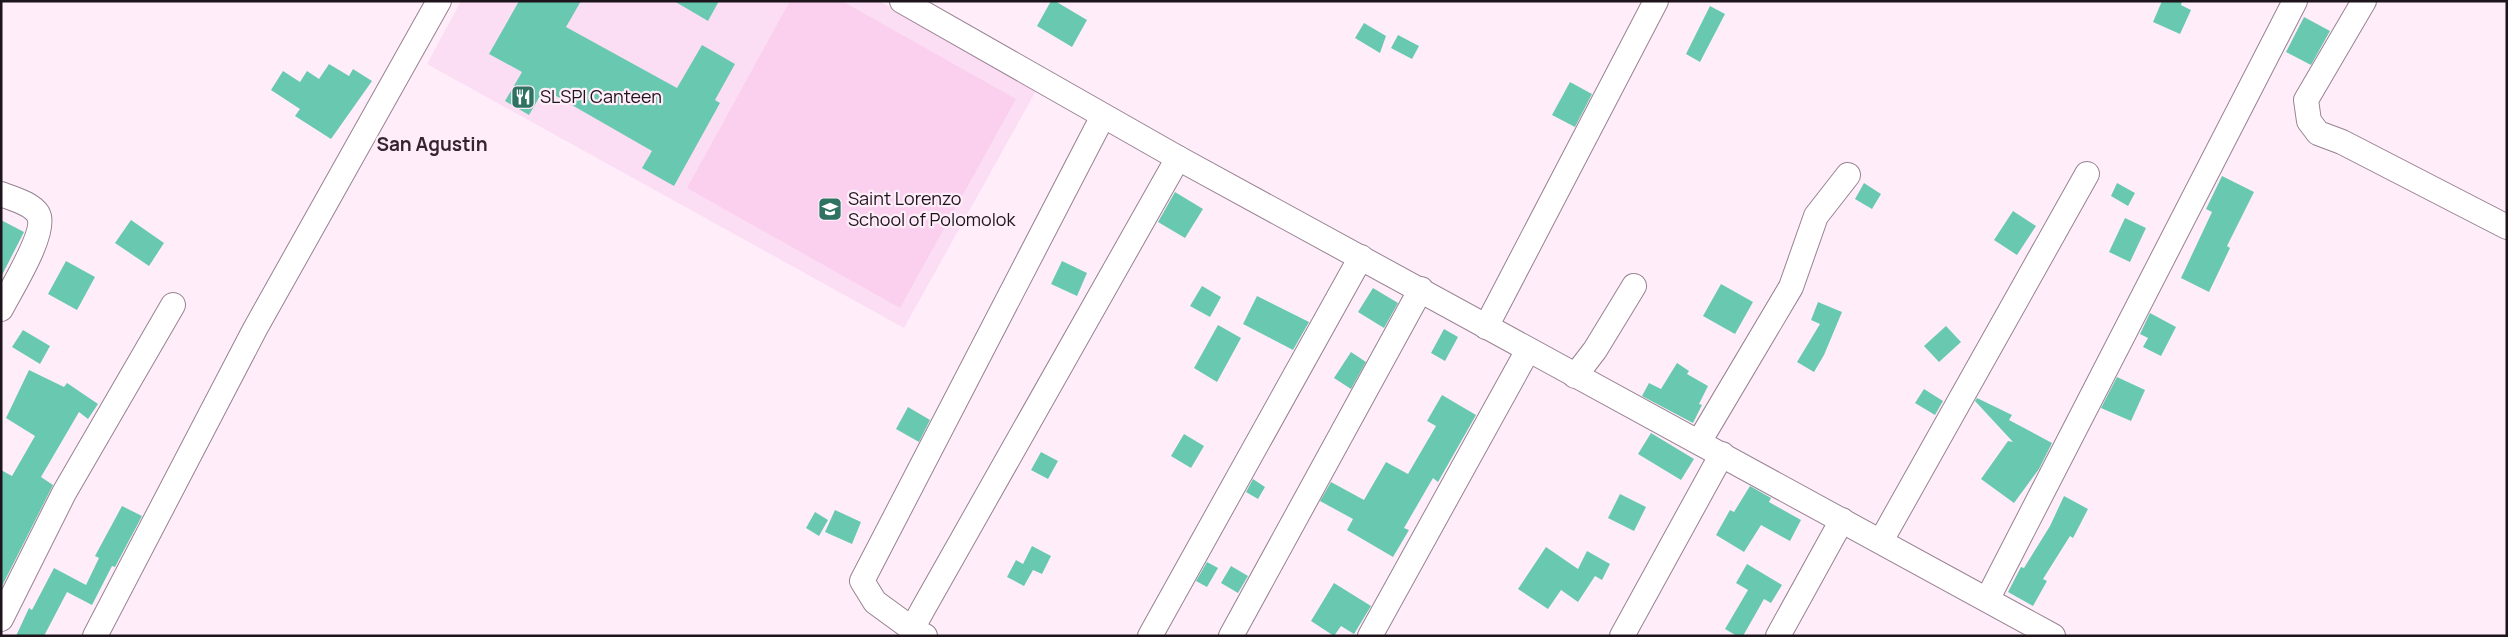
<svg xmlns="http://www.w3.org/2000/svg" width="2508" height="637" font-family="Manrope,sans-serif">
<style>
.built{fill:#fcdef4}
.green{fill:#fbd0ef}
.building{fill:#69c9b0}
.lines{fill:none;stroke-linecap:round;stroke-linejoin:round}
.minor-casing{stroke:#978291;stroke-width:26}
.minor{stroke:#fff;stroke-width:24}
.labels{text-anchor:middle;stroke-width:4.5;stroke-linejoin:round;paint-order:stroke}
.poi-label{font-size:18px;fill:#1d151b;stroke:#ffedfa;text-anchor:start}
.neighbourhood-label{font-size:19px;font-weight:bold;fill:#362531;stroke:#ffedfa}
</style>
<rect width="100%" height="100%" fill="#ffedfa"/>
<!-- built -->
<path class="built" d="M461 1H879L1037 89 904 328 427 64Z"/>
<!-- green -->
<path class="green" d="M790 1H842L1016 99 900 308 687 188Z"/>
<!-- building -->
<g class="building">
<path d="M519 1H581L566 27 677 88 702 45 735 64 715 100 720 103 674 186 642 168 652 151 544 89 529 115 505 101 522 72 489 54Z"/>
<path d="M674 1H719L708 21Z"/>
<path d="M1051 1H1055L1087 20 1072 47 1037 26Z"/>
<path d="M2162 1H2182L2181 5 2191 10 2180 34 2153 22Z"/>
<path d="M1710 6 1725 14 1700 62 1686 54Z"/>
<path d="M2304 17 2330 31 2311 65 2286 52Z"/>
<path d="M1364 23 1386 36 1380 53 1355 38Z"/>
<path d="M1398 35 1419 46 1412 59 1391 48Z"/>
<path d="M329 64 349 76 353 69 372 81 331 139 295 116 300 109 271 90 283 71 300 82 307 71 319 79Z"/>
<path d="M1570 82 1592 94 1575 127 1552 115Z"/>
<path d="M2222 176 2254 192 2227 246 2230 248 2209 292 2181 278 2212 212 2206 209Z"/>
<path d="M1864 183 1881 194 1872 209 1855 199Z"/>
<path d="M2117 183 2135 193 2128 206 2111 196Z"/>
<path d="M1175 192 1203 209 1185 238 1158 222Z"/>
<path d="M2013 211 2036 226 2017 255 1994 240Z"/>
<path d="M2125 218 2146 228 2130 262 2109 252Z"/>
<path d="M1 220 24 232 1 277Z"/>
<path d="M131 220 164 243 149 266 115 243Z"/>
<path d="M66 261 95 277 77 310 48 294Z"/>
<path d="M1062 261 1087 273 1077 296 1051 284Z"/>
<path d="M1721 284 1753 302 1735 334 1703 316Z"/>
<path d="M1202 286 1221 297 1210 317 1190 306Z"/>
<path d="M1373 288 1398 303 1384 328 1358 312Z"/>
<path d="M1257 296 1309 322 1293 350 1243 324Z"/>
<path d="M1818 302 1842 312 1824 355 1814 372 1797 362 1820 324 1811 320Z"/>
<path d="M2150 313 2176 327 2161 356 2143 347 2148 338 2140 334Z"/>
<path d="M1218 325 1241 338 1217 382 1194 368Z"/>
<path d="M1946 326 1961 342 1939 362 1924 346Z"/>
<path d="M1444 329 1458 337 1445 361 1431 353Z"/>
<path d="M23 330 50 346 40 364 12 347Z"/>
<path d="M1351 352 1366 362 1351 389 1334 378Z"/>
<path d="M1677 363 1689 371 1687 374 1708 386 1699 404 1702 405 1693 423 1642 396 1649 383 1661 389Z"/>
<path d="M29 370 64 387 67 383 98 404 88 419 79 412 41 477 53 485 1 588V470L12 476 35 436 6 418Z"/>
<path d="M2117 377 2145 390 2131 421 2101 408Z"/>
<path d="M1924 389 1943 401 1935 415 1915 403Z"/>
<path d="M1442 395 1476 415 1438 482 1433 478 1404 528 1409 530 1393 557 1347 530 1353 519 1320 501 1331 482 1364 500 1386 462 1408 474 1436 426 1427 421Z"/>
<path d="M1977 398 2012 415 2009 420 2052 443 2039 469 2014 503 1981 479 2008 441 2013 442 1975 401Z"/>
<path d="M908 407 930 420 919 442 896 429Z"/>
<path d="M1651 433 1694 459 1681 480 1638 454Z"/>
<path d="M1184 434 1204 446 1191 468 1171 456Z"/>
<path d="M1041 452 1058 461 1048 479 1031 470Z"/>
<path d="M1253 479 1265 487 1258 499 1246 492Z"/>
<path d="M1750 486 1771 498 1769 502 1801 520 1790 541 1761 525 1744 552 1716 535 1730 510 1734 512Z"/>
<path d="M1620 494 1646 507 1634 531 1608 518Z"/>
<path d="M2064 496 2088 509 2073 538 2070 536 2043 579 2047 581 2033 606 2008 592 2021 567 2024 568 2050 526Z"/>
<path d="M122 506 142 516 115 567 112 566 92 605 67 592 44 636H16L29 608 32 610 54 568 86 585 99 558 95 556Z"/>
<path d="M835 510 861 522 852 544 825 532Z"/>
<path d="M815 512 828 520 819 536 806 528Z"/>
<path d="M1032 546 1051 556 1042 574 1033 570 1024 586 1007 577 1016 560 1023 564Z"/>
<path d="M1546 547 1578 569 1587 551 1610 564 1602 580 1595 576 1578 602 1561 590 1548 609 1518 589Z"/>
<path d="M1207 562 1218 568 1207 587 1196 581Z"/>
<path d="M1747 564 1782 585 1771 603 1764 599 1743 636H1737L1725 629 1748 590 1736 583Z"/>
<path d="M1231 566 1248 576 1238 593 1221 583Z"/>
<path d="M1334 583 1371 606 1354 634 1341 626 1334 636 1311 621Z"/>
</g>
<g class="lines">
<!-- minor casing -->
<g class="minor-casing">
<g id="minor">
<path d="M902 1 1178 158 2053 636"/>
<path d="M2364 1 2306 100 2309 121 2318 133 2342 142 2507 227"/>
<path d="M1 194C13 199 31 203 38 214 48 231 10 291 1 309"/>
<path d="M1486 327 1656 1"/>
<path d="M1575 376 1595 350 1634 286"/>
<path d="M1699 442 1791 287 1816 216 1848 175"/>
<path d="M1881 541 2087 174"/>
<path d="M1988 598 2295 1"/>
<path d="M1 619 64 493 173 305"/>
<path d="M912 629 875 602 862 581 1103 116"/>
<path d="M95 636 255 329 439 1"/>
<path d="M925 636 912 629 923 609 1178 158"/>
<path d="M1150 636 1361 257"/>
<path d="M1231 636 1421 289"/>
<path d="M1370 636 1528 350"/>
<path d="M1622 636 1722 454"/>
<path d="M1778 636 1842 520"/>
</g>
</g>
<!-- minor -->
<use href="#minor" class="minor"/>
</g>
<!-- icons -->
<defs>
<g id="restaurant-square" transform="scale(1.25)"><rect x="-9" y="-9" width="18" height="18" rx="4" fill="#307262" stroke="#ffedfa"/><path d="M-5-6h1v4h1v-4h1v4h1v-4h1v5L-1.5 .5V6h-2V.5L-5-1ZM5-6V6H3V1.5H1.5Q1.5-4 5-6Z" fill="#fff"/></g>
<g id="school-square" transform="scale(1.25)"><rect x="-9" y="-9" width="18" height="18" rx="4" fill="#307262" stroke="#ffedfa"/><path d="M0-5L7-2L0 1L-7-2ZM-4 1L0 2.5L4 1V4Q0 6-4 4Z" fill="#fff"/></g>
</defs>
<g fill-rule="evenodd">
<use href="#restaurant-square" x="523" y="97"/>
<use href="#school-square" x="830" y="209"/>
</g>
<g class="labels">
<!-- poi labels -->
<g class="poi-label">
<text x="540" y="103">SLSPI Canteen</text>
<text x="848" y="205">Saint Lorenzo<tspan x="848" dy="21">School of Polomolok</tspan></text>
</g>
<!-- neighbourhood labels -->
<g class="neighbourhood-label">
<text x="432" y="151">San Agustin</text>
</g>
</g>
<!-- border -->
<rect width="2508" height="637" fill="none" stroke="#1d151b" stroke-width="5"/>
</svg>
